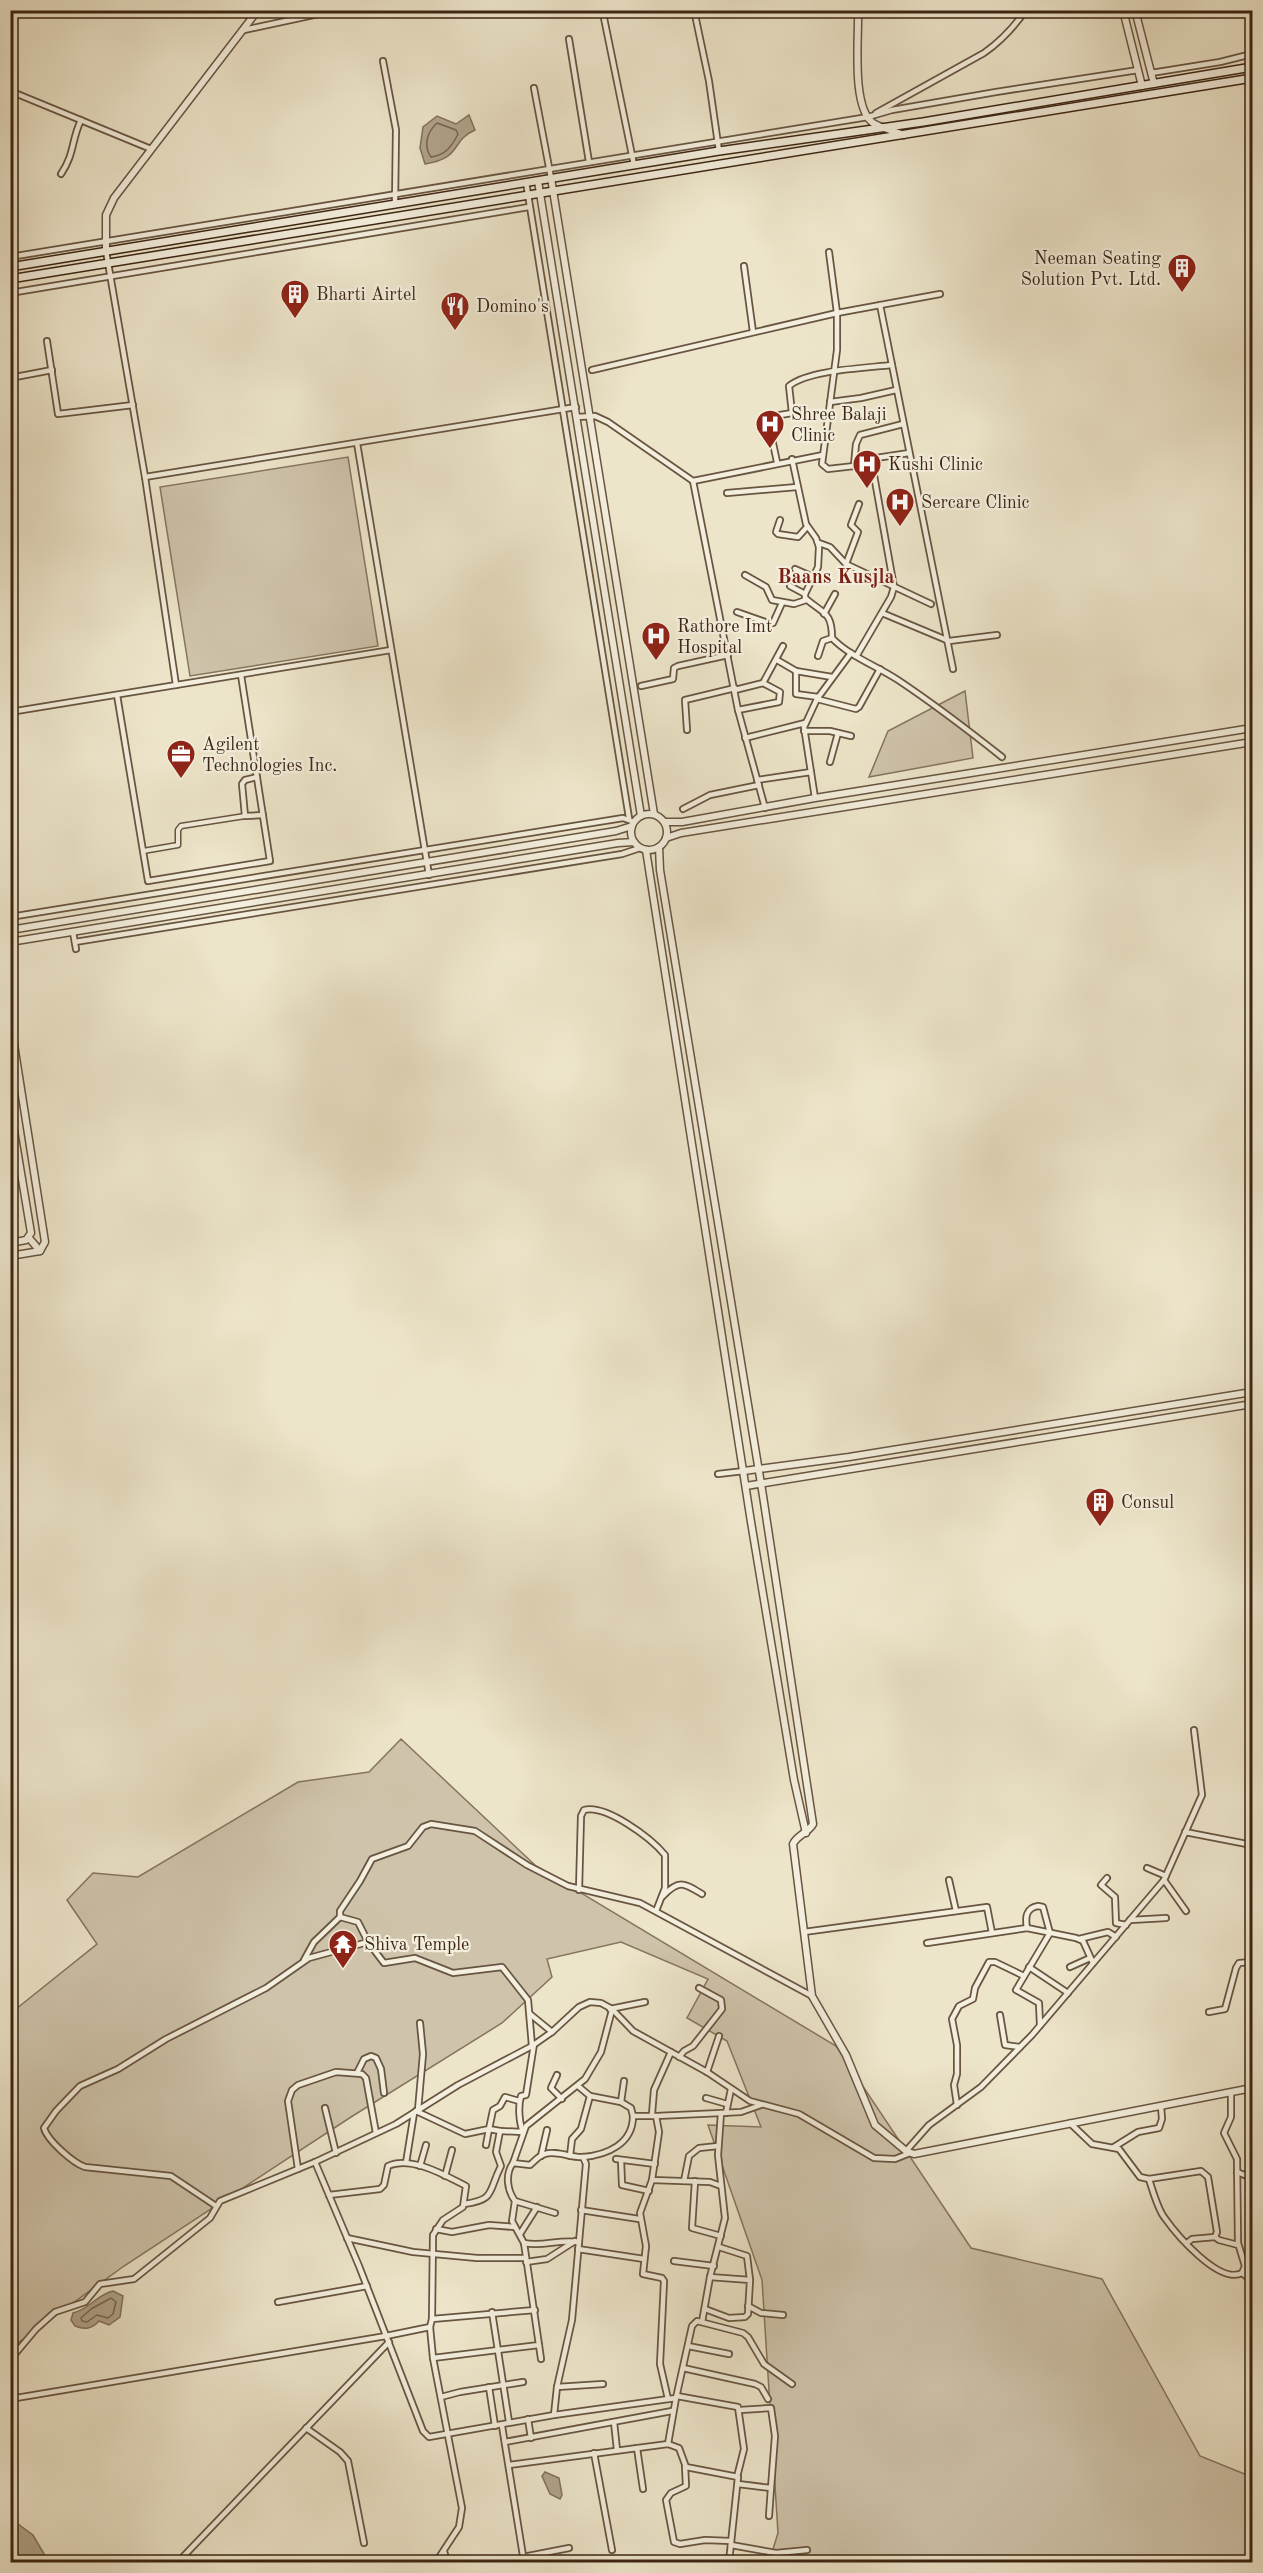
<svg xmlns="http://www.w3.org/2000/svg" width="1263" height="2573" font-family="'Old Standard TT',serif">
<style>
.green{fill:#cfc4ab;stroke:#86745f;stroke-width:1.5}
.water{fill:#b1a48c;stroke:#82715c;stroke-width:1.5}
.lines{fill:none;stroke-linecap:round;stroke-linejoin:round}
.shore{stroke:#766450;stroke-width:1.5}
.pedestrian-casing{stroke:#685541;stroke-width:7}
.minor-casing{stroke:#685541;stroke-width:8}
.tertiary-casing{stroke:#685541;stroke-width:9}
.secondary-casing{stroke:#3c2513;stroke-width:10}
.pedestrian{stroke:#f3eedd;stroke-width:4}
.minor{stroke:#f3eedd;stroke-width:4.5}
.tertiary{stroke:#f3eedd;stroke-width:6}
.secondary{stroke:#f3eedd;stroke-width:7}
.labels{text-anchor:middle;stroke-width:4.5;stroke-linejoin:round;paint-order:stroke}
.poi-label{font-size:18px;fill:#3c2513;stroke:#f3eedd;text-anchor:start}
.neighbourhood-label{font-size:20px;font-weight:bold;fill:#7a1f14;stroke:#f3eedd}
</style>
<rect width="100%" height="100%" fill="#ede5ca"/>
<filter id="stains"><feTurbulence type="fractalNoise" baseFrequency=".00333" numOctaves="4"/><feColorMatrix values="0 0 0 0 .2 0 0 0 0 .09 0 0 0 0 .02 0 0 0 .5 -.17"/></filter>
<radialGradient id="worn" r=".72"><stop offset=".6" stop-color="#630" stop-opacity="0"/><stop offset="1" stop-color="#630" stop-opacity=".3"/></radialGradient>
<!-- green -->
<g class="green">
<path d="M348 457 378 646 190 676 160 487Z"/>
<path d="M965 691 973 758 869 777 888 731Z"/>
<path d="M401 1739 536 1866 836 2046 971 2248 1102 2279 1200 2456 1252 2477V2562H769L778 2533 762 2280 708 2125 761 2127 727 2041 687 2018 708 1979 621 1942 547 1959 552 1977 502 2023 351 2117 124 2266 11 2348V2013L97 1944 67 1900 93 1873 138 1877 298 1782 369 1772Z"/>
</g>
<!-- water -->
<g class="water">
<path d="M469 115 475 130C450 141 463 158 425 164L420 148 423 127 437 116 456 124Z"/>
<path d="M113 2291 123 2296 120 2317 109 2325 99 2321C92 2329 85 2330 75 2326L71 2320 73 2313C88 2310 98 2294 113 2291Z"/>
<path d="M545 2472 559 2478 562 2495 560 2499 550 2494 542 2476Z"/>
<path d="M10 2514 18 2524 33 2535 47 2559V2562H11Z"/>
</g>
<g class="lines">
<!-- shore -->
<g class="shore">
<path d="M437 123 456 130 458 134C452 146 446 155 431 157 423 146 427 132 437 123Z"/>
<path d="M111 2298 116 2302 113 2314 108 2318 97 2315 87 2322 82 2321 81 2318 91 2309Z"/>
</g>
<!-- pedestrian casing -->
<g class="pedestrian-casing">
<path id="pedestrian" d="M143 851 178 845V830L181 826 245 816"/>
</g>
<!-- minor casing -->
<g class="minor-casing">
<g id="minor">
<path d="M694 10 709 81 719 151"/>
<path d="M604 18 634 165"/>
<path d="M244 30 337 10"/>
<path d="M569 39 589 162"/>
<path d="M383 61 396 130 395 204"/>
<path d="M1151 73 1220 62 1252 54"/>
<path d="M534 88 551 178"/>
<path d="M10 91 151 149"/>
<path d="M876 113 984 53C1001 41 1014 27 1026 10"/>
<path d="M61 174C75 153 71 141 81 120"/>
<path d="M526 182 629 818"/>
<path d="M106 251 145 477 176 685"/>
<path d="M829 252 837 313V350L822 464 828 469 872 464 894 587 891 597 857 655"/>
<path d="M10 257 868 117 892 110 996 92 1138 70"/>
<path d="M744 266 753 332"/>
<path d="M10 293 529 207"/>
<path d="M880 305 953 669"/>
<path d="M47 341 58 414 133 405"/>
<path d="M592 370 837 313 940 294"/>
<path d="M10 378 52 370"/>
<path d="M830 402 861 398 896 390"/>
<path d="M780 415 792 413 789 386C808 370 866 368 892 365"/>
<path d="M577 417 595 416 608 422 693 481 823 455"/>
<path d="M768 420 777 462"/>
<path d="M357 443 429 875"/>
<path d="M792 459 806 524 816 538 819 547 818 567 805 594V598C823 614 832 611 832 638 849 656 877 666 898 680 934 704 968 730 1002 757"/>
<path d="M872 463 876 458 909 453"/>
<path d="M854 465 856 444 860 435 903 424"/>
<path d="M145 477 576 407"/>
<path d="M693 481 738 710 765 808"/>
<path d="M727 493 797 487"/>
<path d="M780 520 776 532 778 534 798 537 807 527"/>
<path d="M819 543 830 547 846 564 931 604"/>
<path d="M846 564 858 532 851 525 859 504"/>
<path d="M795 569 813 577"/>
<path d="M745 575 766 587 772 600 794 604 806 600"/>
<path d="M790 586 805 594"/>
<path d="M737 612 771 624 773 623 782 603"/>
<path d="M882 613 949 641 997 635"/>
<path d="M824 614 835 594"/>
<path d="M818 656 823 641 832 638"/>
<path d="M777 660 796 671 832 677"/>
<path d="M796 671V694L818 697"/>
<path d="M763 683 783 646"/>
<path d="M641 686 673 679 674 668 678 666 728 655"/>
<path d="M735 690 763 683 780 692 779 702 738 710"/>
<path d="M117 695 148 881 270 861 241 675"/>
<path d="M817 699 856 709 859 707 880 669"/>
<path d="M10 712 391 650"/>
<path d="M687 730 685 700 735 688"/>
<path d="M804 731H830L851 736"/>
<path d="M745 738 805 723"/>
<path d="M830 762 838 733"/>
<path d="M257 777 245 780 242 784 245 816 263 815"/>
<path d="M757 780 811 772"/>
<path d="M815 798 804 727 817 699 851 653"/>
<path d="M683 809 710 795 759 785"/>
<path d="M10 917 623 818 634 822"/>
<path d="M73 932 76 949"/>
<path d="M75 942 622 854 640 848"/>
<path d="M718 1474 744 1471"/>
<path d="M1185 1832 1252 1845"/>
<path d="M1147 1868 1166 1876"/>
<path d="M1107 1878 1101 1885 1115 1897 1116 1923 1126 1925"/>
<path d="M949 1880 956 1911"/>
<path d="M1164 1880 1186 1911"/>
<path d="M579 1890 581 1816 584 1810C606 1804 651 1838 665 1855V1888L656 1911"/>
<path d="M663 1896C679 1879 684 1883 702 1894"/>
<path d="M1130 1920 1166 1918"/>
<path d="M1027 1928C1025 1917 1026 1908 1038 1906L1043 1907 1050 1933"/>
<path d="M804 1932 987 1907 992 1933"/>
<path d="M1079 1939 1108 1932 1116 1937"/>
<path d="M368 1942 358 1922 340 1917V1911L360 1881 372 1859 408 1846 423 1827 431 1824 475 1831 527 1865 568 1886 640 1903 812 1996"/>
<path d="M927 1943 1027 1928 1076 1938 1083 1941 1093 1963"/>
<path d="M304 1960 314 1942 340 1917"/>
<path d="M1029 1967 1068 1993"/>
<path d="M1070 1967 1090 1958"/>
<path d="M610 2009 645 2002"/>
<path d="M1209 2012 1225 2009 1236 1968 1239 1963 1252 1962"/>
<path d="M530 2014 552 2032"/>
<path d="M1000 2015 1005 2045 1020 2047"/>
<path d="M1040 2025 1039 2003 1016 1990 1050 1933"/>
<path d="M679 2057 684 2051 693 2046 722 2009 721 2000 699 1988"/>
<path d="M707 2072 719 2036"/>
<path d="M357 2073 364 2059 371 2056 376 2058 381 2069 384 2093"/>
<path d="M557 2075 551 2088 562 2099"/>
<path d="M590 2096 621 2102 631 2108 633 2116"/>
<path d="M706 2098 727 2104"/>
<path d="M621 2102 624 2081"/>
<path d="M957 2105 954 2085 957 2074V2045L952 2019 959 2006 973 1999 975 1988 989 1962H995L1024 1976"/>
<path d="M325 2108 336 2153"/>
<path d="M418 2110 423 2054 420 2023"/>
<path d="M416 2111 465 2134 489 2129 493 2110 500 2106 505 2097 519 2101"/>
<path d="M726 2113 731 2089"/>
<path d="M652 2114 654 2090 671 2052"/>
<path d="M656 2116 721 2113"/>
<path d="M1070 2123 1092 2144 1119 2149 1140 2177 1149 2179 1201 2171 1208 2177 1217 2232 1215 2237"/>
<path d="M500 2131 523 2132C519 2122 518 2106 521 2096L526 2095 534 2044"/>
<path d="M1114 2147 1138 2132 1159 2128 1162 2119 1161 2106"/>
<path d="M906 2151 929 2125 981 2087 1032 2035 1164 1880 1202 1795 1194 1730"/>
<path d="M541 2156 547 2130"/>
<path d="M570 2156 572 2139 581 2129 590 2096 578 2086"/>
<path d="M616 2159 655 2164"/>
<path d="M621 2160 622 2185 649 2191"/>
<path d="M315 2162 359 2266 423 2431 429 2437 554 2415 676 2398 692 2326 697 2321 743 2333 748 2337 764 2364 792 2384"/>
<path d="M406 2163 414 2113"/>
<path d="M513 2163 526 2126 585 2079 601 2052 612 2010"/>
<path d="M420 2166 426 2145"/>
<path d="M298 2169 288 2101 292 2090 298 2085 336 2072 362 2074 366 2078 376 2133"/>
<path d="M1237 2172 1252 2178"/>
<path d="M445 2176 452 2150"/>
<path d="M1149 2179C1152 2189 1158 2209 1164 2217 1176 2234 1219 2285 1242 2273L1245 2266 1238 2243 1237 2159 1224 2133 1231 2117V2093"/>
<path d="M652 2180 640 2213 646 2246 643 2274 662 2278 664 2281 660 2364 668 2399"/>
<path d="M684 2181 689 2156 699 2148 718 2146"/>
<path d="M695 2181 692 2228 721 2236"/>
<path d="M329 2195 380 2189 384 2185 388 2166C411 2155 446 2176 466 2186L463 2207 443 2220 433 2235 432 2319"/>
<path d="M515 2201 555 2213"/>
<path d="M464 2204C496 2200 488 2191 501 2166L496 2152 500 2131 489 2129 486 2145"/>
<path d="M216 2206 171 2176 85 2167C73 2163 47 2140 44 2128L56 2111 80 2086 118 2069 166 2039 266 1988 309 1958 368 1942 384 1963 415 1958 453 1973 502 1967 528 2000 532 2046"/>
<path d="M581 2210 639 2219"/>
<path d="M436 2229 452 2232 489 2225 515 2227"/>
<path d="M520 2234 537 2207"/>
<path d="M347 2238 413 2252 477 2258H525"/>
<path d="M524 2243C543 2247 558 2239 579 2242"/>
<path d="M1187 2243 1192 2239 1215 2237 1219 2240 1238 2245"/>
<path d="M719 2247 747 2256 750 2280"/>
<path d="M578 2249 644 2259"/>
<path d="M674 2261 714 2266"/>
<path d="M526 2262 547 2259 575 2241"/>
<path d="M1242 2273 1252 2281"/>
<path d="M278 2302 367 2286"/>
<path d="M748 2306 761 2313 783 2315"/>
<path d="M705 2309 729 2318 745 2317 748 2314 750 2280 710 2277"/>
<path d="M492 2312 509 2422"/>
<path d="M702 2322 710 2277 725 2218 718 2155 721 2113 741 2112 761 2105"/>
<path d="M430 2327 433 2358 462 2508 459 2527 436 2562"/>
<path d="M539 2345 541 2359"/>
<path d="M688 2346 729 2354"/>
<path d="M433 2358 539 2345 524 2243 512 2221 515 2201C507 2190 505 2174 513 2163L530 2165C534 2162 539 2155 545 2154 556 2150 571 2158 583 2157 607 2155 633 2144 633 2116H656L659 2132 652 2180 710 2182 721 2186"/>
<path d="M10 2360 36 2329 55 2312 85 2302 100 2284 134 2279 210 2218 220 2201 315 2162 396 2124 458 2085 532 2046 552 2032 579 2007 590 2002 601 2003 612 2009 633 2031 707 2072 750 2101 799 2114 874 2158 895 2159 910 2153"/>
<path d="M683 2368 755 2384 761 2387 768 2399"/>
<path d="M489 2387 495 2426"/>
<path d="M557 2387 603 2384"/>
<path d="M677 2396 738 2407 744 2449 737 2477"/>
<path d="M441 2397 460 2392 523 2382"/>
<path d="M10 2399 386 2336 430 2327 432 2319 535 2310"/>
<path d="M554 2415 557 2387 572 2320 586 2164 583 2157"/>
<path d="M528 2419 531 2438"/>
<path d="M614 2422 617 2450"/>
<path d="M502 2426 524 2562"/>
<path d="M306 2428 340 2452 348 2461 364 2543"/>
<path d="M505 2442 672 2411"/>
<path d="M668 2444 676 2398"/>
<path d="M637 2448 643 2489"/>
<path d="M594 2453 612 2550"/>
<path d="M509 2465 668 2444 679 2448 686 2467 738 2477 729 2562"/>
<path d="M685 2466 686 2486 671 2493 666 2500 674 2542 680 2544 705 2540 731 2541"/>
<path d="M738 2484 771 2488 775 2436 771 2408 740 2410"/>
<path d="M769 2516 771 2488"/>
<path d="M731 2545 776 2553 807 2550"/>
<path d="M444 2551 447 2562"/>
<path d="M523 2557 569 2548"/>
<path d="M178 2562 389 2342"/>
</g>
</g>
<!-- tertiary casing -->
<g class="tertiary-casing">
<g id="tertiary">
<path d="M858 10C859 37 851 107 873 123 881 128 894 131 904 135"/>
<path d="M1123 10 1142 86"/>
<path d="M1135 10 1154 84"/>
<path d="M551 178 654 814"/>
<path d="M538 181 641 816"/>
<path d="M106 251V215L114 198 258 10"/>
<circle cx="649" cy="832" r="18"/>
<path d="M665 822H682L815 798 1252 728"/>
<path d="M666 838 681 833 1252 742"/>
<path d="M659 847 660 870 763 1496 813 1824C808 1833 797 1835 793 1844L812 1996 846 2055 875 2125 906 2151 914 2154 1252 2088"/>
<path d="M646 850 751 1522 794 1780 806 1833"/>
<path d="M10 930 616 831 632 826"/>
<path d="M10 942 618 843 634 842"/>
<path d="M10 1019 45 1242 40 1251 10 1256"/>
<path d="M10 1107 31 1233 26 1240 10 1243"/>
<path d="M29 1238 40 1251"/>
<path d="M744 1471 849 1457 1252 1392"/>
<path d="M746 1486 1252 1404"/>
</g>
</g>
<!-- secondary casing -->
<g class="secondary-casing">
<g id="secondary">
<path d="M10 267 719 151 923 122 1252 67"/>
<path d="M10 279 1252 78"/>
</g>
</g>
<!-- pedestrian -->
<use href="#pedestrian" class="pedestrian"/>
<!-- minor -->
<use href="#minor" class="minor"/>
<!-- tertiary -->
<use href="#tertiary" class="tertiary"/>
<!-- secondary -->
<use href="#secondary" class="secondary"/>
</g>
<!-- icons -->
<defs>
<g id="building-pin" transform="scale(1.5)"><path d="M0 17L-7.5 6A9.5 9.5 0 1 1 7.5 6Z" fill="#8f2418" stroke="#f3eedd"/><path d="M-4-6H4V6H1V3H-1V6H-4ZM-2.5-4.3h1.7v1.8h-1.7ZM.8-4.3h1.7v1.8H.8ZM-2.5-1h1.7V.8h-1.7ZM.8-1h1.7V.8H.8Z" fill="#fff"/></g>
<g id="restaurant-pin" transform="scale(1.5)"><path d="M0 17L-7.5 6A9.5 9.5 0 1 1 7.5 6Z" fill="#8f2418" stroke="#f3eedd"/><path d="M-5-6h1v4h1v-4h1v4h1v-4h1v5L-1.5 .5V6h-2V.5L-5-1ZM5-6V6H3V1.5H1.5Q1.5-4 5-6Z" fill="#fff"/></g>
<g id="hospital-pin" transform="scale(1.5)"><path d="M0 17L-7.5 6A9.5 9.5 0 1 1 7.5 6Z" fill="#8f2418" stroke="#f3eedd"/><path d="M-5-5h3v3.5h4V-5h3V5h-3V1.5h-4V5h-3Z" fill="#fff"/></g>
<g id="office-pin" transform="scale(1.5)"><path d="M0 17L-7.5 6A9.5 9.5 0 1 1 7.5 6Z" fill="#8f2418" stroke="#f3eedd"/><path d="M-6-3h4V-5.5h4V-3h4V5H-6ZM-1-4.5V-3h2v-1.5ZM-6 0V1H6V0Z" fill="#fff"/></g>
<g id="temple-pin" transform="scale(1.5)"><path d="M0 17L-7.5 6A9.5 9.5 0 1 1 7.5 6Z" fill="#8f2418" stroke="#f3eedd"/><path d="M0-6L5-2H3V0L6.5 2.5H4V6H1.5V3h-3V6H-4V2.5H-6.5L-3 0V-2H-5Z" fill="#fff"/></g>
</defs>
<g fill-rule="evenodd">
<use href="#building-pin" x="1182" y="268"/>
<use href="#building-pin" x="295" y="294"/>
<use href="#restaurant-pin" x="455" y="306"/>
<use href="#hospital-pin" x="770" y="424"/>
<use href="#hospital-pin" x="867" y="464"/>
<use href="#hospital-pin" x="900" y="502"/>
<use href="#hospital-pin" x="656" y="636"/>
<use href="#office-pin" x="181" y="754"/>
<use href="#building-pin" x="1100" y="1502"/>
<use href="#temple-pin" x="343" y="1944"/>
</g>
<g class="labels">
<!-- poi labels -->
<g class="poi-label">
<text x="1161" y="264" text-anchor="end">Neeman Seating<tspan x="1161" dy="21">Solution Pvt. Ltd.</tspan></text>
<text x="316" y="300">Bharti Airtel</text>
<text x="476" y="312">Domino's</text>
<text x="791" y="420">Shree Balaji<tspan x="791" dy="21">Clinic</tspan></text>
<text x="888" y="470">Kushi Clinic</text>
<text x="921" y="508">Sercare Clinic</text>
<text x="677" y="632">Rathore Imt<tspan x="677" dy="21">Hospital</tspan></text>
<text x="202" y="750">Agilent<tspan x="202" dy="21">Technologies Inc.</tspan></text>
<text x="1121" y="1508">Consul</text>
<text x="364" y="1950">Shiva Temple</text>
</g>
<!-- neighbourhood labels -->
<g class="neighbourhood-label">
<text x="836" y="583">Baans Kusjla</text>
</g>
</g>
<!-- margin -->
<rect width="1263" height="2573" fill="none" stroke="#ede5ca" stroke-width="36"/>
<rect x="12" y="12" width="1239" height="2549" fill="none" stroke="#3c2513" stroke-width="3"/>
<rect x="18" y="18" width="1227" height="2537" fill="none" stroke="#3c2513" stroke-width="1.5"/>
<rect width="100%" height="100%" filter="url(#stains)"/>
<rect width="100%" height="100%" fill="url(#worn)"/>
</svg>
